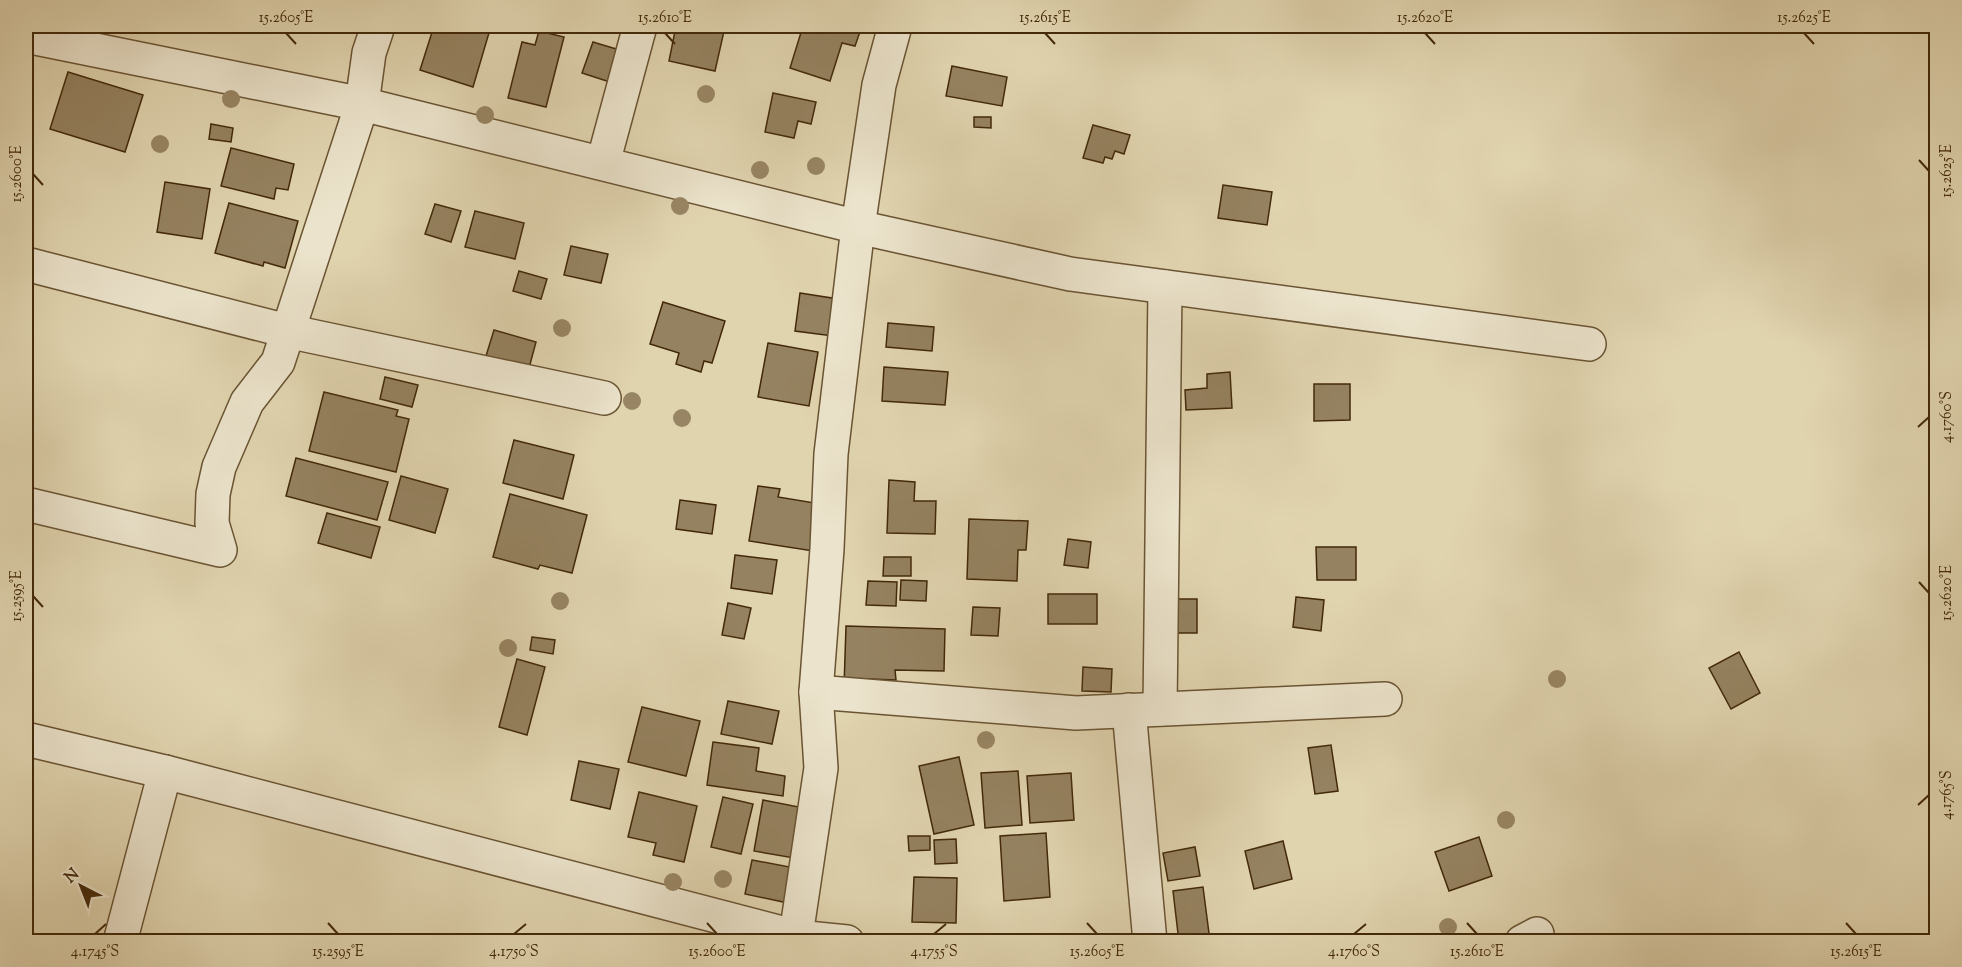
<svg xmlns="http://www.w3.org/2000/svg" width="1962" height="967" font-family="'Sorts Mill Goudy',serif">
<style>
.building{fill:#958260;stroke:#43290a;stroke-width:1.5}
.lines{fill:none;stroke-linecap:round;stroke-linejoin:round}
.minor-casing{stroke:#6a5433;stroke-width:36}
.minor{stroke:#ebe3cb;stroke-width:33}
.tree{fill:#988563}
.ticks{fill:none;stroke:#43290a;stroke-width:2}
.neatline{fill:none;stroke:#43290a;stroke-width:2}
.ticks-label{font-size:15px;text-anchor:middle;fill:#43290a}
</style>
<rect width="100%" height="100%" fill="#e0d4af"/>
<filter id="stains"><feTurbulence type="fractalNoise" baseFrequency=".00333" numOctaves="4"/><feColorMatrix values="0 0 0 0 .2 0 0 0 0 .09 0 0 0 0 .02 0 0 0 .5 -.17"/></filter>
<radialGradient id="worn" r=".72"><stop offset=".6" stop-color="#630" stop-opacity="0"/><stop offset="1" stop-color="#630" stop-opacity=".3"/></radialGradient>
<!-- building -->
<g class="building">
<path d="M434 26H491L473 87 420 70Z"/>
<path d="M676 26H700L724 31 715 71 669 61Z"/>
<path d="M803 26H862L855 46 842 43 830 81 790 68Z"/>
<path d="M539 31 564 37 546 107 508 98 522 42 535 45Z"/>
<path d="M593 42 623 51 613 83 582 73Z"/>
<path d="M952 66 1007 77 1002 106 946 96Z"/>
<path d="M68 72 143 95 125 152 50 129Z"/>
<path d="M773 93 816 102 811 124 798 121 794 138 765 132Z"/>
<path d="M974 117H991V128L974 127Z"/>
<path d="M211 124 233 128 231 142 209 139Z"/>
<path d="M1093 125 1130 135 1124 154 1115 151 1112 159 1105 157 1103 163 1083 158Z"/>
<path d="M231 148 294 164 288 190 276 188 274 199 221 186Z"/>
<path d="M165 182 210 189 202 239 157 232Z"/>
<path d="M1223 185 1272 192 1267 225 1218 218Z"/>
<path d="M229 203 298 221 285 268 264 262 263 266 215 253Z"/>
<path d="M435 204 461 211 451 242 425 234Z"/>
<path d="M475 211 524 223 515 259 465 247Z"/>
<path d="M571 246 608 254 601 283 564 275Z"/>
<path d="M519 271 547 279 541 299 513 291Z"/>
<path d="M800 293 838 299 833 336 795 331Z"/>
<path d="M663 302 725 321 712 363 704 361 701 372 676 364 679 353 650 344Z"/>
<path d="M888 323 934 327 932 351 886 347Z"/>
<path d="M494 330 536 342 529 368 486 356Z"/>
<path d="M768 343 818 352 809 406 758 397Z"/>
<path d="M884 367 948 372 945 405 882 401Z"/>
<path d="M1230 372 1232 408 1186 410 1185 390 1207 388V374Z"/>
<path d="M385 377 418 385 412 407 380 399Z"/>
<path d="M1314 384H1350V420L1314 421Z"/>
<path d="M324 392 398 410 396 416 409 419 396 472 309 451Z"/>
<path d="M514 440 574 455 563 499 503 483Z"/>
<path d="M296 458 388 482 377 520 286 496Z"/>
<path d="M401 476 448 489 435 533 389 520Z"/>
<path d="M889 480 915 482 914 501H936L935 534 887 533Z"/>
<path d="M758 486 780 489 778 497 821 504 813 551 749 541Z"/>
<path d="M510 494 587 515 572 573 540 565 538 569 493 557Z"/>
<path d="M680 500 716 505 712 534 676 529Z"/>
<path d="M327 513 380 527 371 558 318 543Z"/>
<path d="M969 519 1028 521 1026 550H1018L1017 581 967 579Z"/>
<path d="M1068 539 1091 542 1088 568 1064 565Z"/>
<path d="M1316 547H1356V580H1317Z"/>
<path d="M735 555 777 560 772 594 731 588Z"/>
<path d="M884 557H911V576H883Z"/>
<path d="M901 580 927 581 926 601 900 600Z"/>
<path d="M868 581 897 582 896 606 866 605Z"/>
<rect x="1048" y="594" width="49" height="30"/>
<path d="M1296 597 1324 600 1321 631 1293 627Z"/>
<path d="M1176 599H1197V633H1175Z"/>
<path d="M728 603 751 608 744 639 722 635Z"/>
<path d="M973 607 1000 608 998 636 971 635Z"/>
<path d="M846 626 945 629 944 671 895 670 896 680 869 679V687H844Z"/>
<path d="M532 637 555 640 553 654 530 650Z"/>
<path d="M1739 652 1760 693 1731 709 1709 668Z"/>
<path d="M517 659 545 667 527 735 499 727Z"/>
<path d="M1083 667 1112 669 1111 692 1082 691Z"/>
<path d="M728 701 779 711 772 744 721 734Z"/>
<path d="M642 707 700 721 686 776 628 762Z"/>
<path d="M713 742 759 748 756 771 785 776 783 796 707 785Z"/>
<path d="M1331 745 1338 791 1315 794 1308 748Z"/>
<path d="M959 757 974 825 934 834 919 766Z"/>
<path d="M579 761 619 769 610 809 571 800Z"/>
<path d="M1018 771 1022 825 985 828 981 773Z"/>
<path d="M1071 773 1074 820 1030 823 1027 776Z"/>
<path d="M639 792 697 806 684 862 653 855 656 843 628 837Z"/>
<path d="M723 797 753 804 741 854 711 847Z"/>
<path d="M763 800 809 809 800 859 754 851Z"/>
<path d="M1046 833 1050 897 1004 901 1000 836Z"/>
<path d="M908 836H930V850L909 851Z"/>
<path d="M1479 837 1492 876 1449 891 1435 852Z"/>
<path d="M956 839 957 863 935 864 934 840Z"/>
<path d="M1283 841 1292 879 1254 889 1245 851Z"/>
<path d="M1195 847 1200 876 1168 881 1163 853Z"/>
<path d="M752 860 795 868 788 903 745 894Z"/>
<path d="M914 877 957 878 956 923 912 922Z"/>
<path d="M1203 887 1210 941 1179 942 1173 891Z"/>
</g>
<g class="lines">
<!-- minor casing -->
<g class="minor-casing">
<g id="minor">
<path d="M26 36 362 104 858 227 1070 274 1589 344"/>
<path d="M603 163 640 26"/>
<path d="M26 264 287 331 604 398"/>
<path d="M26 504 220 550 212 523 213 494 219 467 247 402 278 362 362 104 369 53 378 26"/>
<path d="M816 692 1076 713 1385 699"/>
<path d="M1160 709 1165 287"/>
<path d="M1129 710 1150 942"/>
<path d="M26 739 165 772 797 937 847 942"/>
<path d="M120 942 165 772"/>
<path d="M795 942 821 768 816 692 827 549 831 454 858 227 879 85 895 26"/>
<path d="M1522 942 1537 934"/>
</g>
</g>
<!-- minor -->
<use href="#minor" class="minor"/>
</g>
<!-- trees -->
<g class="tree">
<circle cx="706" cy="94" r="9"/>
<circle cx="231" cy="99" r="9"/>
<circle cx="485" cy="115" r="9"/>
<circle cx="160" cy="144" r="9"/>
<circle cx="816" cy="166" r="9"/>
<circle cx="760" cy="170" r="9"/>
<circle cx="680" cy="206" r="9"/>
<circle cx="562" cy="328" r="9"/>
<circle cx="632" cy="401" r="9"/>
<circle cx="682" cy="418" r="9"/>
<circle cx="560" cy="601" r="9"/>
<circle cx="508" cy="648" r="9"/>
<circle cx="1557" cy="679" r="9"/>
<circle cx="986" cy="740" r="9"/>
<circle cx="1506" cy="820" r="9"/>
<circle cx="723" cy="879" r="9"/>
<circle cx="673" cy="882" r="9"/>
<circle cx="1448" cy="927" r="9"/>
</g>
<!-- ticks -->
<path class="ticks" d="M286 33 296 44M665 33 675 44M1045 33 1055 44M1425 33 1435 44M1804 33 1814 44M1919 160 1929 171M33 174 43 185M1918 427 1929 417M1919 582 1929 593M33 596 43 607M1918 805 1929 795M328 923 338 934M707 923 717 934M1087 923 1097 934M1467 923 1477 934M1846 923 1856 934M95 934 106 924M514 934 526 924M934 934 946 924M1354 934 1366 924"/>
<!-- margin -->
<rect width="1962" height="967" fill="none" stroke="#e0d4af" stroke-width="66"/>
<!-- north arrow -->
<g transform="translate(81 886) rotate(318)" stroke="#ebe3cb" stroke-width="4.5" paint-order="stroke">
<path d="M0-4.5L10 22L0 15L-10 22Z" fill="#43290a"/>
<text y="-9" font-size="16" font-weight="bold" text-anchor="middle" fill="#43290a">N</text>
</g>
<rect x="33" y="33" width="1896" height="901" class="neatline"/>
<g class="ticks-label">
<text x="286" y="22">15.2605°E</text>
<text x="665" y="22">15.2610°E</text>
<text x="1045" y="22">15.2615°E</text>
<text x="1425" y="22">15.2620°E</text>
<text x="1804" y="22">15.2625°E</text>
<text transform="translate(1946 171) rotate(-90)" y="5">15.2625°E</text>
<text transform="translate(16 174) rotate(-90)" y="5">15.2600°E</text>
<text transform="translate(1946 417) rotate(-90)" y="5">4.1760°S</text>
<text transform="translate(1946 593) rotate(-90)" y="5">15.2620°E</text>
<text transform="translate(16 596) rotate(-90)" y="5">15.2595°E</text>
<text transform="translate(1946 795) rotate(-90)" y="5">4.1765°S</text>
<text x="95" y="956">4.1745°S</text>
<text x="338" y="956">15.2595°E</text>
<text x="514" y="956">4.1750°S</text>
<text x="717" y="956">15.2600°E</text>
<text x="934" y="956">4.1755°S</text>
<text x="1097" y="956">15.2605°E</text>
<text x="1354" y="956">4.1760°S</text>
<text x="1477" y="956">15.2610°E</text>
<text x="1856" y="956">15.2615°E</text>
</g>
<rect width="100%" height="100%" filter="url(#stains)"/>
<rect width="100%" height="100%" fill="url(#worn)"/>
</svg>
